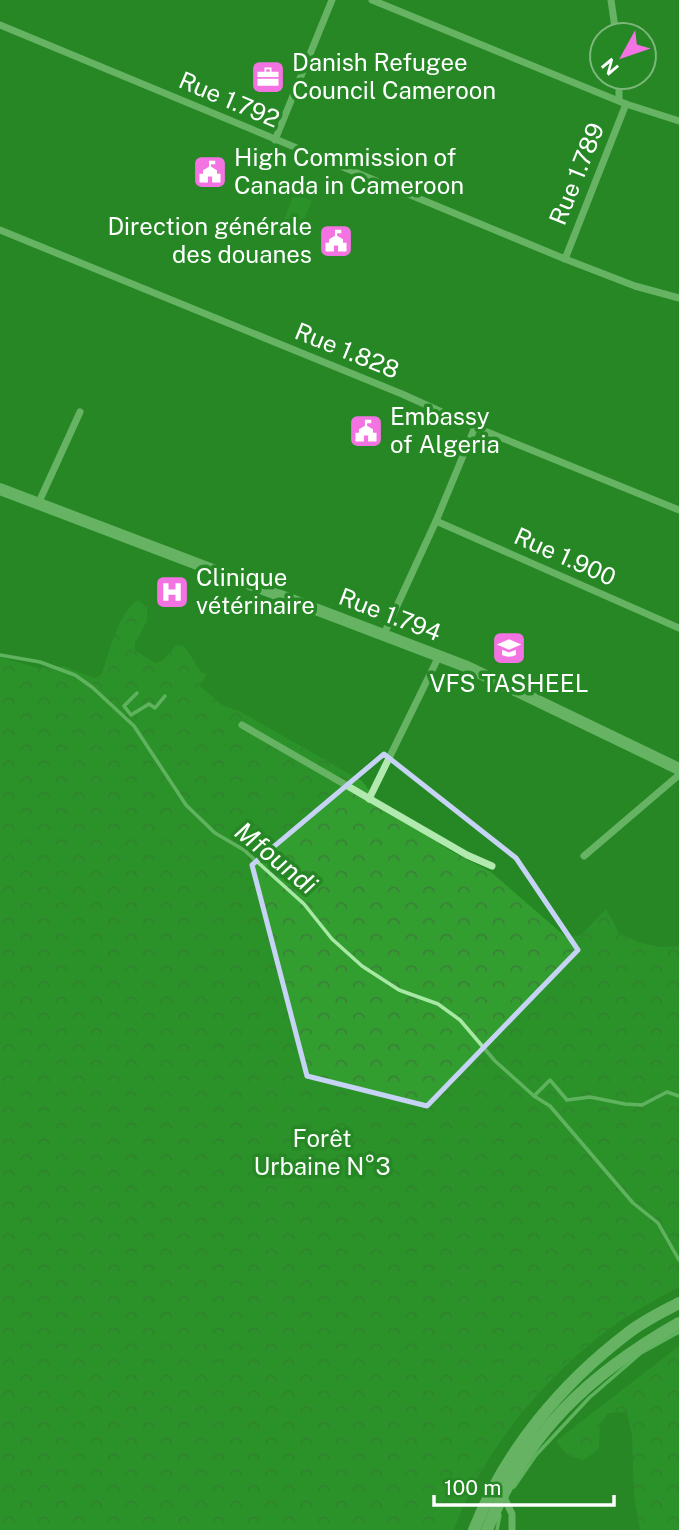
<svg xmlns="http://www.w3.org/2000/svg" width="679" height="1530" font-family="'Public Sans',sans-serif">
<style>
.green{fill:#329e2f}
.forest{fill:url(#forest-crowns)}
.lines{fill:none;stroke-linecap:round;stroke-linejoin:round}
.stream{stroke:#a7e9a4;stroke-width:3.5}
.minor{stroke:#b1e9af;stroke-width:7}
.tertiary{stroke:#b1e9af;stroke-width:12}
.marked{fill:none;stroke:#c6d3f5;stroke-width:5;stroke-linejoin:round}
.labels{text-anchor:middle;stroke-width:7;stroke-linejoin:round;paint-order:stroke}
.poi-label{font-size:24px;fill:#fff;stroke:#268725;text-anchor:start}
.street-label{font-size:24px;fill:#fff;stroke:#268725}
.park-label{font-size:24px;fill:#fbfefb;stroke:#268725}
.water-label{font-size:26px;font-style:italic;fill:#fcfefc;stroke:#268725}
</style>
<defs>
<pattern id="forest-crowns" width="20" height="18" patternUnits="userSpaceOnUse" patternTransform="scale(1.75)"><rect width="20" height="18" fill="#329e2f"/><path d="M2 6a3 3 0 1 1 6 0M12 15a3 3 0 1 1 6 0" fill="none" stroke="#3b8139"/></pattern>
</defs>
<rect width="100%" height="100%" fill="#268725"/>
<!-- green -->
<path class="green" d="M294 194 312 201 295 241 278 234Z"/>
<!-- forest -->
<g class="forest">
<path d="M137 600 147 606V621L135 643V650L155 663 163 660 176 645 184 646 201 672 207 674 200 686 222 705 241 712 362 781 380 804 449 850 491 872 567 938 581 935 606 909 619 933 641 943 661 947 679 946V1287C659 1298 638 1309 619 1322 550 1370 481 1451 454 1530H0V657L37 668 64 666 94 678 102 674C108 653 120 612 137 600Z"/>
<path d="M679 1346V1530H640L634 1497 632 1436 627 1412 608 1413 600 1425 599 1449 584 1460 568 1456 556 1441Z"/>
</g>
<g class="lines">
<!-- stream -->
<g class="stream">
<path d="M0 655 40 662 75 675 92 687 134 726 186 805 215 833 244 850 304 904 332 939 362 966 399 990 438 1004 460 1020 495 1061 534 1096 550 1106 633 1203 658 1223 679 1260"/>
<path d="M137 693 124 706 131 715 149 704 155 708 165 696"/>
<path d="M534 1096 550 1080 567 1100 590 1097 625 1104 642 1105 667 1092 679 1096"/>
<path d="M514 1487 536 1455 589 1398 641 1353 679 1332"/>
<path d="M497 1530 500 1515"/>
</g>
<!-- minor -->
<g class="minor">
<path d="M372 0 626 104 679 121"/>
<path d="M611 0 616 35"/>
<path d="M0 25 565 259 635 286 679 298"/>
<path d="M619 77V100"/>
<path d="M275 140 332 0"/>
<path d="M0 230 402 394 475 427 679 510"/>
<path d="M565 259 626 104"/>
<path d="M38 504 80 412"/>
<path d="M436 521 679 628"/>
<path d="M384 634 436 521 475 427"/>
<path d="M242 725 467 855 492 866"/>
<path d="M369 799 439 656"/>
<path d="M584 856 679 775"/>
<path d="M503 1495 512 1514V1530"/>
</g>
<!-- tertiary -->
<g class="tertiary">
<path d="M0 489 465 666 679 769"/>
<path d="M474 1530C505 1451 561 1384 628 1333 643 1321 662 1312 679 1303"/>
<path d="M487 1530C526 1433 589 1374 679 1323"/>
</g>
</g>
<!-- marked area -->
<path d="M0 0H679V1530H0ZM384 754 516 858 578 950 427 1106 307 1076 252 865Z" fill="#268725" fill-opacity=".55" fill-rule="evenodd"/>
<path class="marked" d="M384 754 516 858 578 950 427 1106 307 1076 252 865Z"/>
<!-- icons -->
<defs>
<g id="office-square" transform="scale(1.75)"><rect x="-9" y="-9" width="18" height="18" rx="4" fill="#f373e2" stroke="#268725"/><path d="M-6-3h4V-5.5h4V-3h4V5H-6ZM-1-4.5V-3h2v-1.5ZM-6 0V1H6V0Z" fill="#fff"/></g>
<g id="civic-square" transform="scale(1.75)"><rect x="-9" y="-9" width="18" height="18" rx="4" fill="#f373e2" stroke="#268725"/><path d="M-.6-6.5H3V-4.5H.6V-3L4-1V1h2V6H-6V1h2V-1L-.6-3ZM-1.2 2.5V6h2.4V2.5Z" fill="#fff"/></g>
<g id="hospital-square" transform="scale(1.75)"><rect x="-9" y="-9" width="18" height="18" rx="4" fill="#f373e2" stroke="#268725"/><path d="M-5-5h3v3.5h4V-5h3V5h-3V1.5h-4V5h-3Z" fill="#fff"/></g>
<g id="school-square" transform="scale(1.75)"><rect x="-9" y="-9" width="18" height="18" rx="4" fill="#f373e2" stroke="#268725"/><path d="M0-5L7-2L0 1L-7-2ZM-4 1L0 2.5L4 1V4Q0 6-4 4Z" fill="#fff"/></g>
</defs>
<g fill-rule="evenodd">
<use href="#office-square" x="268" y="77"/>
<use href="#civic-square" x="210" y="172"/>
<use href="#civic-square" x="336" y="241"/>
<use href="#civic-square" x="366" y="431"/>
<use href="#hospital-square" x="172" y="592"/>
<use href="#school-square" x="509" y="648"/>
</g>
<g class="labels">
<!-- poi labels -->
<g class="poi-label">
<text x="292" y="71">Danish Refugee<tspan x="292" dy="28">Council Cameroon</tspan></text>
<text x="234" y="166">High Commission of<tspan x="234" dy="28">Canada in Cameroon</tspan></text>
<text x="312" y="235" text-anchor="end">Direction générale<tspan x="312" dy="28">des douanes</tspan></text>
<text x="390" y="425">Embassy<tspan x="390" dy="28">of Algeria</tspan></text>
<text x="196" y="586">Clinique<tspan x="196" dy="28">vétérinaire</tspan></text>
<text x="509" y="692" text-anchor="middle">VFS TASHEEL</text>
</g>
<!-- street labels -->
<g class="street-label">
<text transform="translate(229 100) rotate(23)" y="8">Rue 1.792</text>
<text transform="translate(577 174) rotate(-68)" y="8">Rue 1.789</text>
<text transform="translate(347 351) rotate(22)" y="8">Rue 1.828</text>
<text transform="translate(565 557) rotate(24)" y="8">Rue 1.900</text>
<text transform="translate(390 615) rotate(21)" y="8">Rue 1.794</text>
</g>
<!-- park labels -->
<g class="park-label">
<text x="322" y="1147">Forêt<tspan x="322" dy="28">Urbaine N°3</tspan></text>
</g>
<!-- water labels -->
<g class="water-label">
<text transform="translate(276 858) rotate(39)" y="9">Mfoundi</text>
</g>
</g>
<!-- north arrow -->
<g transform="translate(623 56) rotate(230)"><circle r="33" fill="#268725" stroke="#7db77c" stroke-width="2"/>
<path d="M0-5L12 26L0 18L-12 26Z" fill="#f373e2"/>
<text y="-10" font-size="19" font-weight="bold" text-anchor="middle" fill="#ffffff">N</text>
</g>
<!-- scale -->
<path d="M434 1495v10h180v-10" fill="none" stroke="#ffffff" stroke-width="3.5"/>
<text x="444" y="1495" font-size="21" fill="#ffffff" stroke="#268725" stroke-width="5" paint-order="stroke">100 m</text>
</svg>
